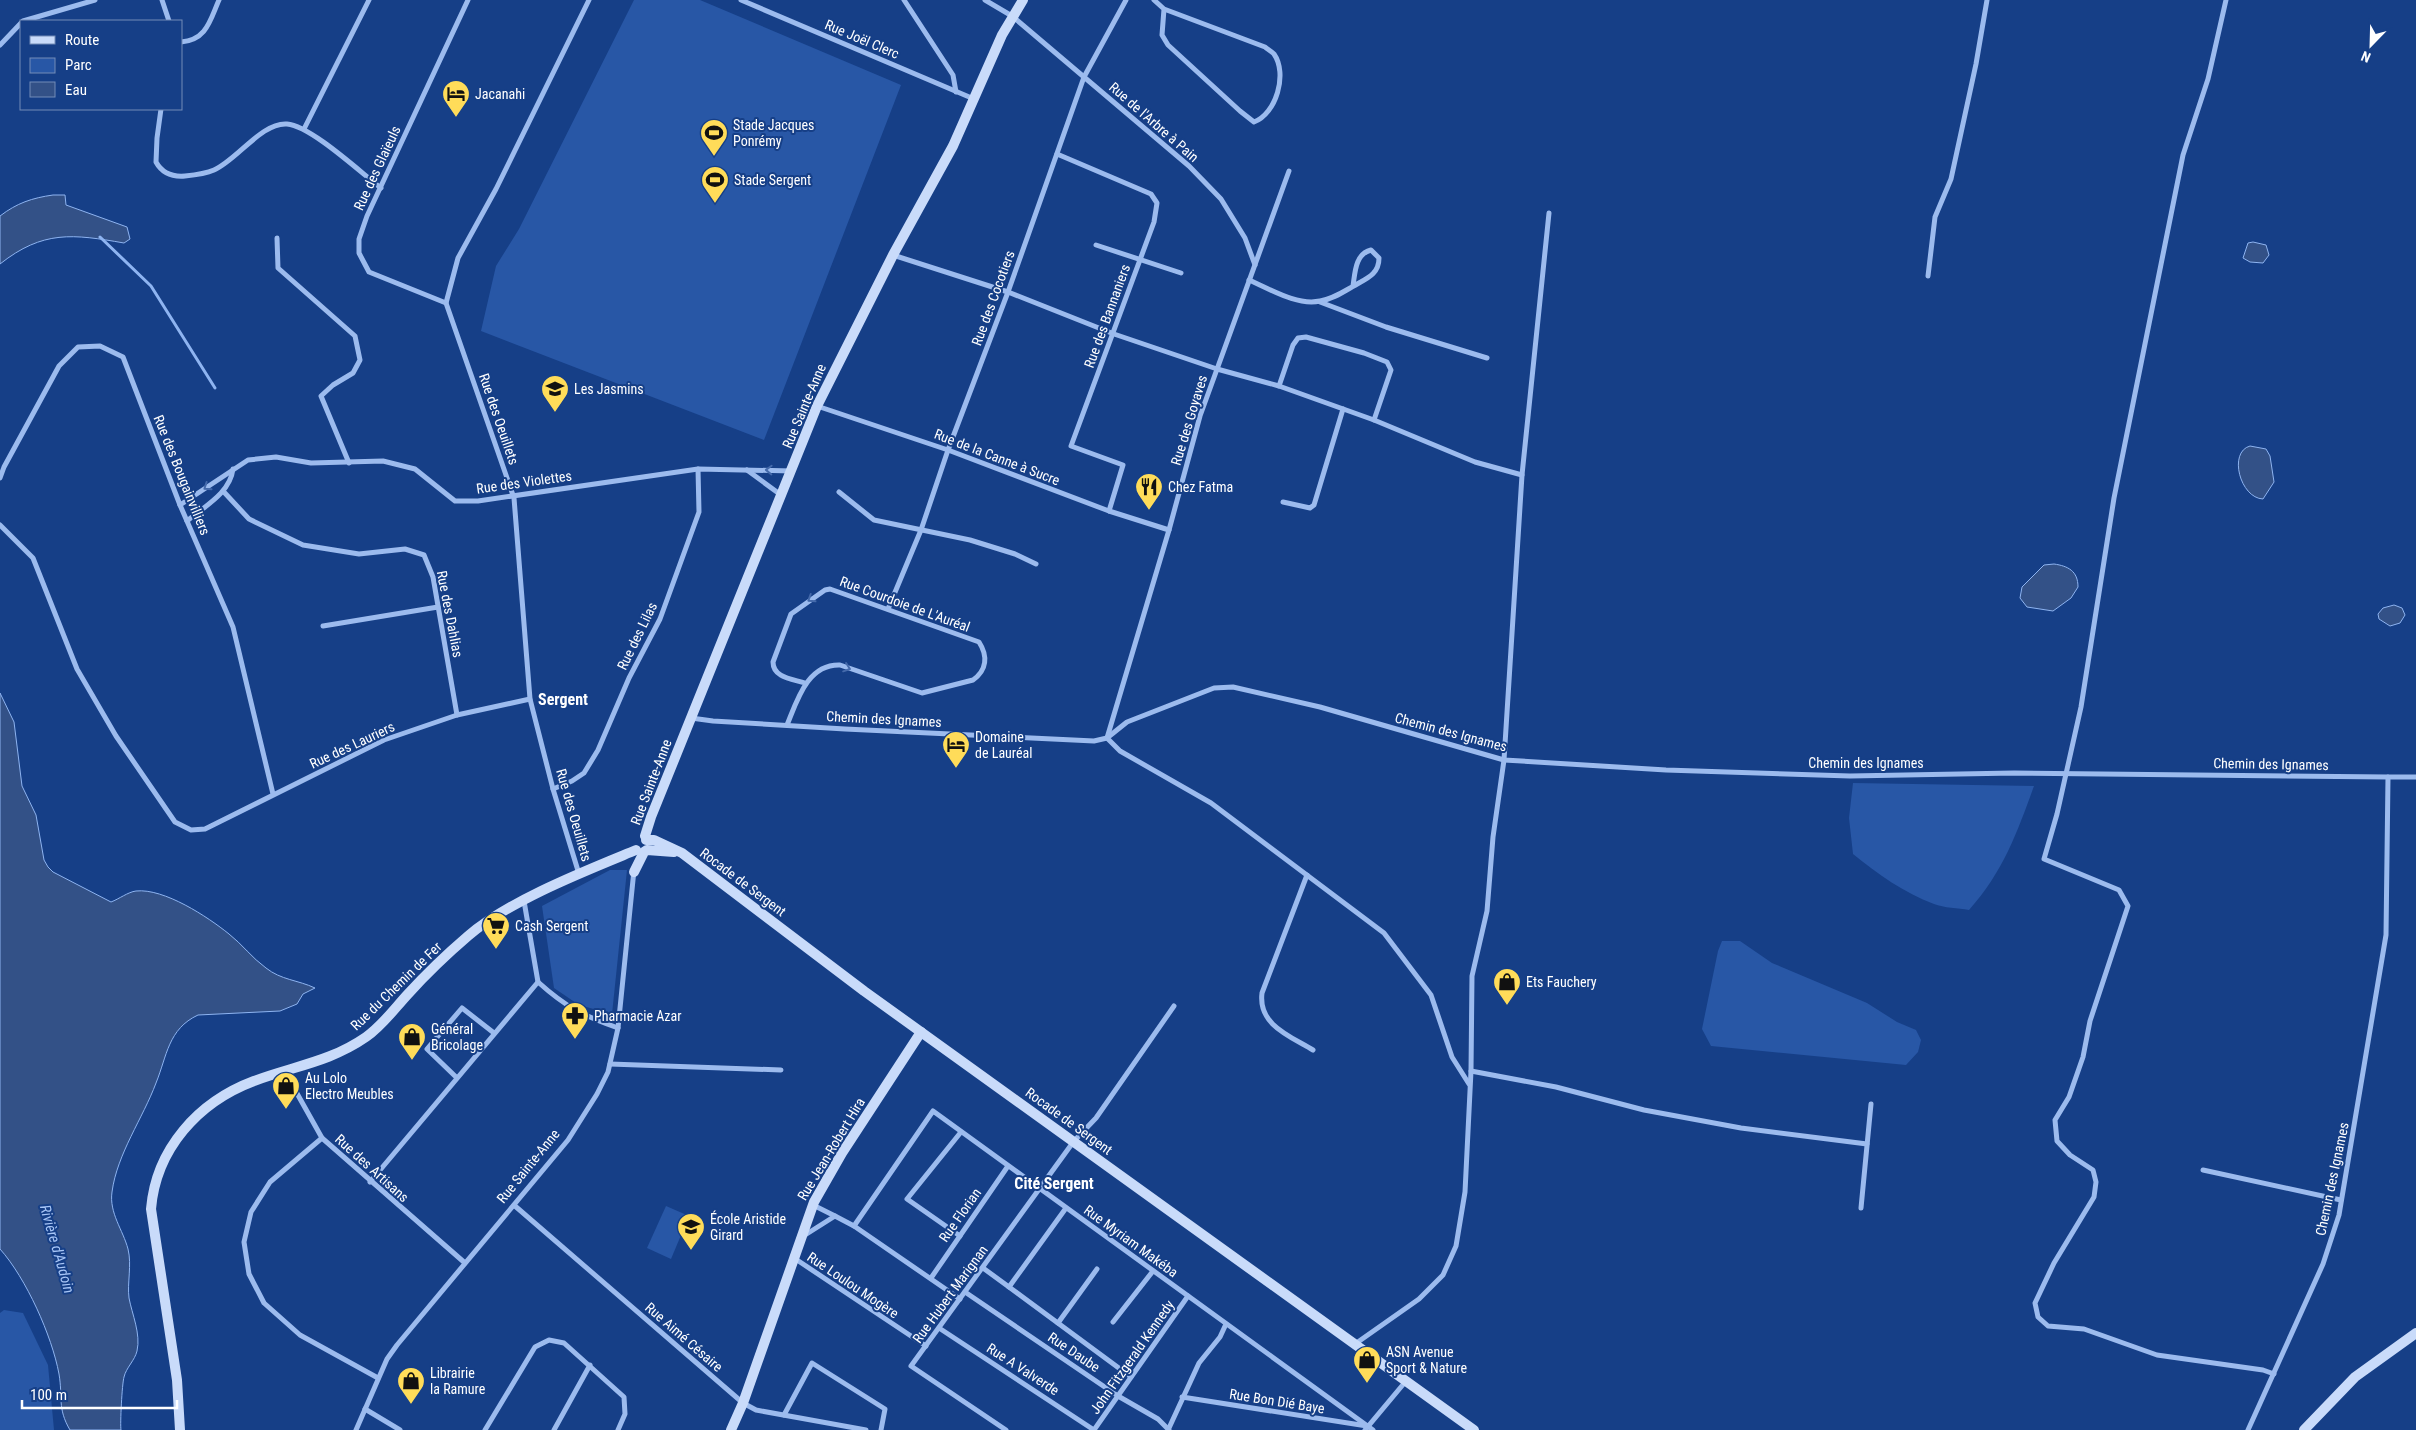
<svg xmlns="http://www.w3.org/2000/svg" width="2416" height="1430" font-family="'Roboto Condensed',sans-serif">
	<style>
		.green { fill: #2857a6 }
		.water { fill: #335187; stroke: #8eb4f1 }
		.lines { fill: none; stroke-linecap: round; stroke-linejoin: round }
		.stream { stroke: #8eb4f1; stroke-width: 3 }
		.street { stroke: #9cbbee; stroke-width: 5 }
		.secondary { stroke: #c9dbfa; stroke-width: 10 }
		.oneway { stroke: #456aab }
		.labels { text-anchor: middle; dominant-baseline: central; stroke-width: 4; stroke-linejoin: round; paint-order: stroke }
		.street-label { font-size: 14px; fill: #fff; stroke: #163f87 }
		.poi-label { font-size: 14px; fill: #fff; stroke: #163f87; text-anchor: start }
		.water-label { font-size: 15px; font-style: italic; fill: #a7c5f6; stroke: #163f87 }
		.quarter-label { font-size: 16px; font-weight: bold; fill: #fff; stroke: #163f87 }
	</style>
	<rect width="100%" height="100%" fill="#163f87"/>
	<g class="green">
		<path d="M634,0H700L901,85L764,440L481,331L496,266L519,229Z"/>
		<path d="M1853,783L2034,786C2017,833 2003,872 1969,910C1958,908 1944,908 1934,904C1904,893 1878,874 1853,854L1849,818Z"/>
		<path d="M610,870H627L612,1014L579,1005L554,988L542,906Z"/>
		<path d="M1722,941H1740L1772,963L1867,1003L1897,1022L1916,1030L1921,1040L1918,1052L1906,1065L1711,1046L1702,1029L1718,951Z"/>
		<path d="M666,1206L689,1216L671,1259L647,1248Z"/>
		<path d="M4,1310L23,1313L48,1365L54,1430H0V1313Z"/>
	</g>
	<g class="water">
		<path d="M53,195H65L66,205L127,227L130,239L124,243C73,234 43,230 0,264V216C17,203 32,198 53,195Z"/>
		<path d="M2253,242L2266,245L2269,255L2263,263L2250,262L2243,258L2248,243Z"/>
		<path d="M2250,446L2266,449L2270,456L2274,482L2263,499C2240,498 2228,452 2250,446Z"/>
		<path d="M2054,564C2068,566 2078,571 2078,587L2071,598L2053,611L2027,607L2020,598L2022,587L2044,565Z"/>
		<path d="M2394,605L2402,608L2405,615L2400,623L2390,626L2379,619L2378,614L2383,608Z"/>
		<path d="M0,693L14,722L22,786L36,815L44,860L48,867L53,872L111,902C119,899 128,892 136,891C164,888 208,917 229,934C242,944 252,958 266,968C281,980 298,980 315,988L303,994L297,1004L280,1011L198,1015C168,1029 167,1056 156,1083C143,1118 117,1154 112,1192C109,1213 123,1230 128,1249C132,1265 127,1283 129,1298C132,1314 141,1334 137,1351C135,1360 126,1368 124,1377C122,1384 120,1424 121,1430H70C57,1408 63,1397 59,1374C52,1336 26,1278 0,1249Z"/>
	</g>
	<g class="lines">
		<path class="stream" d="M100,237L151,286L215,388"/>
		<g class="street">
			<path d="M162,0L169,21"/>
			<path d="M741,0L974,99"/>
			<path d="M904,0L953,75L956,92"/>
			<path d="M985,0L1012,16L1189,166L1221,199L1245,238L1255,265"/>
			<path d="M1154,0L1164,9L1265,47C1267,49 1271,51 1274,54C1288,74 1276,114 1254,122L1240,111L1168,45L1162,35L1164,9"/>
			<path d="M2226,0L2208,79L2183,155L2114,498L2081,707L2057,814L2044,859L2119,890L2128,906L2090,1021L2083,1057L2069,1097L2055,1120L2057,1141L2070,1155L2093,1170L2096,1182L2094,1197L2054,1263L2035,1303L2038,1317L2048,1326L2084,1329L2157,1355L2263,1370L2274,1374"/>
			<path d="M23,21L95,0"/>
			<path d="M181,42C207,40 210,20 219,0"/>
			<path d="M0,45L21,23"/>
			<path d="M161,109L157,138L156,162C162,173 173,177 185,176C195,175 205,174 214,170C237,160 262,122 287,124C311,126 360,172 381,188"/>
			<path d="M304,129L369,0"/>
			<path d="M1057,154L1151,194L1157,203L1154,222L1071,446L1123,465L1109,511"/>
			<path d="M1289,171L1200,416L1169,530L1107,738L1120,751L1211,803L1384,933L1431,995L1452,1057L1469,1084"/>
			<path d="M277,238L278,268L355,336L360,360L353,373L333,385L321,396L349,463"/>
			<path d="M1096,245L1181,273"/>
			<path d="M893,255L1008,292L1114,334L1217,369L1279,386L1374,420L1475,462L1522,475"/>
			<path d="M1928,276L1935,217L1951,179L1976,64L1987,0"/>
			<path d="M1249,280C1270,289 1297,306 1320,301C1334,299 1346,290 1359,283C1370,277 1379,272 1379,258L1371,250C1355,254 1355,273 1353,286"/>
			<path d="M1320,302L1386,327L1487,358"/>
			<path d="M446,303L369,272L359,253V239L367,216L468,0"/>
			<path d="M1279,386L1293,345L1298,338L1306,337L1364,353L1387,362L1391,370L1374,420"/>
			<path d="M817,406L948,450L1109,511L1169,530"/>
			<path d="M747,470L781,495"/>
			<path d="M0,478L4,467L59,366L78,347L100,346L123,357L180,505L233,627L273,794"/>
			<path d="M223,491L249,519L303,545L359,554L405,549L424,555L433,577L457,715"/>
			<path d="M839,492L874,520L970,540L1015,554L1036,564"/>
			<path d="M1283,502L1310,508L1314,505L1343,409"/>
			<path d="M180,505L248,460L276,457L311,463L383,461L415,469L455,501H478L698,469L792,471"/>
			<path d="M187,521C205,506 230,493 233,469"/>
			<path d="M0,525L33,558L77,669L116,736L175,822L191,830L205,829L384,740L457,715L530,699"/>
			<path d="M888,609L921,530L948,450L1008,292L1084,77L1126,0"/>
			<path d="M323,626L438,607"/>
			<path d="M691,718L713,721L845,729L1094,741L1107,738L1127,722L1214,688L1233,687L1320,707L1504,760L1666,770L1850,776L2014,773L2388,777L2386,935L2339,1215L2323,1264L2248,1430"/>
			<path d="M787,725C797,701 807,664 840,665L922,693L973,680C987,670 988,656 979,642L830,589L825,590L791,614L773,662C773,678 793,679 805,683"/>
			<path d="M2388,777H2416"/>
			<path d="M553,789L572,781L584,773L598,750L629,678L660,619L699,512L698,469"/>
			<path d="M579,874L553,789L530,699L514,498L446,303L458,258L496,189L589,0"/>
			<path d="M1307,875L1262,993C1258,1025 1290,1036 1313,1050"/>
			<path d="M538,982C567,1008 582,1015 618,1028"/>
			<path d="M610,1064L781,1070"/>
			<path d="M1471,1071L1556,1087L1644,1110L1741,1128L1867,1144"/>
			<path d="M285,1072L322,1138L465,1263"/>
			<path d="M456,1077L427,1049L462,1008L494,1033"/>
			<path d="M322,1138L270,1182L251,1212L244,1242L249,1274L264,1303L300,1335L378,1378"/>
			<path d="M2203,1170L2341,1200"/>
			<path d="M370,1182L538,982L524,901"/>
			<path d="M813,1205L835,1216"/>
			<path d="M515,1206L743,1403L756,1410L866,1430"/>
			<path d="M1066,1208L1009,1287L1131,1377"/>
			<path d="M1861,1208L1871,1104"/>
			<path d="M854,1226L960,1299"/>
			<path d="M805,1235L835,1216L854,1226L933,1111L1373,1430"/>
			<path d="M960,1236L907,1199L961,1132"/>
			<path d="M794,1258L926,1346"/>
			<path d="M983,1268L1009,1287"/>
			<path d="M931,1278L1008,1166"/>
			<path d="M965,1292L1118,1396L1158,1419L1169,1430"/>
			<path d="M1113,1322L1153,1271"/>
			<path d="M1058,1323L1097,1269"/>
			<path d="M939,1328L1094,1430"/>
			<path d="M1355,1344L1419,1299L1443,1275L1456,1246L1465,1192L1471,1071L1472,976L1487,911L1493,837L1504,760L1522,475L1549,213"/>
			<path d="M1182,1397L1367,1426"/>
			<path d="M365,1409L400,1430"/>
			<path d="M784,1415L812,1363L885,1409L881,1430"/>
			<path d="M1169,1428L1199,1363L1220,1337L1226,1324"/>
			<path d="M356,1430L387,1359L397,1345L568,1140L597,1094L608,1072L618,1028L634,870"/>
			<path d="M485,1430L535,1347L549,1340L564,1343L624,1397L625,1414L618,1430"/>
			<path d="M554,1430L590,1365"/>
			<path d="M1006,1430L911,1366L1074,1141L1096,1118L1174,1006"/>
			<path d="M1094,1430L1188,1296"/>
			<path d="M1365,1430L1406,1381"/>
		</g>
		<g class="secondary">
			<path d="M645,836L651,817L817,406L893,255L953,146L1002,35L1023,0"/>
			<path d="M646,840H654L682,853L864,991L1474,1430"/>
			<path d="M634,872L644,852L647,850L674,852"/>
			<path d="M180,1430L177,1380L151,1209C156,1149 198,1102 254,1081C294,1066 330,1062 366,1037C382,1026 395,1008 408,994C427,973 447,954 468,936C510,900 585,871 636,850"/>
			<path d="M731,1430L743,1403L814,1202L842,1153L921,1032"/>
			<path d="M2304,1430L2355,1377L2416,1333"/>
		</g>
	</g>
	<defs><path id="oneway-chevron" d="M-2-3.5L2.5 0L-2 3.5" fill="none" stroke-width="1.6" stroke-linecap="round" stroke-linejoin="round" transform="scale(1.25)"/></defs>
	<g class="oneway">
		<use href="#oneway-chevron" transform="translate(769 470) rotate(-178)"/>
		<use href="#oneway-chevron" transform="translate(207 487) rotate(146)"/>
		<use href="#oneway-chevron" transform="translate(811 599) rotate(147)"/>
		<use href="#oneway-chevron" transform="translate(847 668) rotate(19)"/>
	</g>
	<defs>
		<symbol id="hotel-pin" viewBox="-11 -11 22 30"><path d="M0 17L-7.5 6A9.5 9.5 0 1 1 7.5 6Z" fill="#ffdc59" stroke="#163f87"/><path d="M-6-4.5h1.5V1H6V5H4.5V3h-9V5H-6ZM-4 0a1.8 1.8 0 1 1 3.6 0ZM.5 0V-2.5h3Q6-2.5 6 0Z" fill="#111"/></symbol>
		<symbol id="stadium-pin" viewBox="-11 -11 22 30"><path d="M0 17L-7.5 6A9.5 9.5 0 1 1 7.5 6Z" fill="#ffdc59" stroke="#163f87"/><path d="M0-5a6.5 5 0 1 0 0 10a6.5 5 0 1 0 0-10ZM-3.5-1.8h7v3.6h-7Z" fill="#111"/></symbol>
		<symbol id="school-pin" viewBox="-11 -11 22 30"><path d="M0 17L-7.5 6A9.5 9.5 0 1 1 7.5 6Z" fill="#ffdc59" stroke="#163f87"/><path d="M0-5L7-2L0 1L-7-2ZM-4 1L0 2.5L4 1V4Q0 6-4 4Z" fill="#111"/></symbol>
		<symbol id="restaurant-pin" viewBox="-11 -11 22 30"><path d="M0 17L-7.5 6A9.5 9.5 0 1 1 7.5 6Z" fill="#ffdc59" stroke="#163f87"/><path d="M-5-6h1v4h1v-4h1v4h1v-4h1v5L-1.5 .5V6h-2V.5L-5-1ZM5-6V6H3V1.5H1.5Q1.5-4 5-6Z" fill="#111"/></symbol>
		<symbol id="supermarket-pin" viewBox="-11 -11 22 30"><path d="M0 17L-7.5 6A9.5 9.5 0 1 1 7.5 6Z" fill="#ffdc59" stroke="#163f87"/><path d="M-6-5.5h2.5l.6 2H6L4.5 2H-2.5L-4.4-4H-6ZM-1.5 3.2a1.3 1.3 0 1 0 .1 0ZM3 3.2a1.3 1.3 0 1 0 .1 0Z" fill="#111"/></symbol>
		<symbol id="shop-pin" viewBox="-11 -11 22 30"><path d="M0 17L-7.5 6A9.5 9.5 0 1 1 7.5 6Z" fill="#ffdc59" stroke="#163f87"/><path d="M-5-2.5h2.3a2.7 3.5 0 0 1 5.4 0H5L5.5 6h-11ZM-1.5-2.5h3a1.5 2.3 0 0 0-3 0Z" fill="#111"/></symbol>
		<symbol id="pharmacy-pin" viewBox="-11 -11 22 30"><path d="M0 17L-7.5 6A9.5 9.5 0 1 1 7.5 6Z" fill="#ffdc59" stroke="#163f87"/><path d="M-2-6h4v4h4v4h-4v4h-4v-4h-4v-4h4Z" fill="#111"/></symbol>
	</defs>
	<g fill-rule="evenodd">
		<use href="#hotel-pin" x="440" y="78" width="32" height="43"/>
		<use href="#stadium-pin" x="698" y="117" width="32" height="43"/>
		<use href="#stadium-pin" x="699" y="164" width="32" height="43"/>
		<use href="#school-pin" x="539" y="373" width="32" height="43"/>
		<use href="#restaurant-pin" x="1133" y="471" width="32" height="43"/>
		<use href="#hotel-pin" x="940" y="729" width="32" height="43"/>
		<use href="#supermarket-pin" x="480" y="910" width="32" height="43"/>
		<use href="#shop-pin" x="1491" y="966" width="32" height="43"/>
		<use href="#pharmacy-pin" x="559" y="1000" width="32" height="43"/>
		<use href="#shop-pin" x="396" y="1021" width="32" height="43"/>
		<use href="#shop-pin" x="270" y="1070" width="32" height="43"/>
		<use href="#school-pin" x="675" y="1211" width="32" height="43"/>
		<use href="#shop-pin" x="1351" y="1344" width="32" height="43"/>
		<use href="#shop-pin" x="395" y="1365" width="32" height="43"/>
	</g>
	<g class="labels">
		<g class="street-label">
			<text transform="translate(862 39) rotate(23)">Rue Joël Clerc</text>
			<text transform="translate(1154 122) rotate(41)">Rue de l'Arbre à Pain</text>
			<text transform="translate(377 168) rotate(-65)">Rue des Glaïeuls</text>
			<text transform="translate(993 298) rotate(-70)">Rue des Cocotiers</text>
			<text transform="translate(1107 316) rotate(-70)">Rue des Bannaniers</text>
			<text transform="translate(804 406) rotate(-67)">Rue Sainte-Anne</text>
			<text transform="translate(499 419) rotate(71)">Rue des Oeuillets</text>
			<text transform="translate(1189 420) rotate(-73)">Rue des Goyaves</text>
			<text transform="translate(997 457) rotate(21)">Rue de la Canne à Sucre</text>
			<text transform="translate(182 475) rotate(68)">Rue des Bougainvilliers</text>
			<text transform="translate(524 482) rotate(-8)">Rue des Violettes</text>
			<text transform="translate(905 604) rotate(20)">Rue Courdoie de L'Auréal</text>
			<text transform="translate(450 614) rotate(79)">Rue des Dahlias</text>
			<text transform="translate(637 636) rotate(-64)">Rue des Lilas</text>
			<text transform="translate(884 719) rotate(3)">Chemin des Ignames</text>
			<text transform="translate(1451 732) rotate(15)">Chemin des Ignames</text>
			<text transform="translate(352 745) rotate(-25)">Rue des Lauriers</text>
			<text x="1866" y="763">Chemin des Ignames</text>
			<text transform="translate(2271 764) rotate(1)">Chemin des Ignames</text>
			<text transform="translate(651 782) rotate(-69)">Rue Sainte-Anne</text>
			<text transform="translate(574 815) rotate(74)">Rue des Oeuillets</text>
			<text transform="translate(743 882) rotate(37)">Rocade de Sergent</text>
			<text transform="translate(396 986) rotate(-44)">Rue du Chemin de Fer</text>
			<text transform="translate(1069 1121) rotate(36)">Rocade de Sergent</text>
			<text transform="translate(831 1149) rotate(-59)">Rue Jean-Robert Hira</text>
			<text transform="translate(528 1166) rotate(-51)">Rue Sainte-Anne</text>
			<text transform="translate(372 1168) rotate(42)">Rue des Artisans</text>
			<text transform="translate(2332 1179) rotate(-78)">Chemin des Ignames</text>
			<text transform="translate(960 1215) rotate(-55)">Rue Florian</text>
			<text transform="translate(1131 1241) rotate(36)">Rue Myriam Makéba</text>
			<text transform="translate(853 1285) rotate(34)">Rue Loulou Mogère</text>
			<text transform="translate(950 1294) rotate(-54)">Rue Hubert Marignan</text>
			<text transform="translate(684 1337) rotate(41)">Rue Aimé Césaire</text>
			<text transform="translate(1074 1352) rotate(34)">Rue Daube</text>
			<text transform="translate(1132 1357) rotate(-55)">John Fitzgerald Kennedy</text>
			<text transform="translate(1023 1369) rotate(33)">Rue A Valverde</text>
			<text transform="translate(1277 1401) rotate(9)">Rue Bon Dié Baye</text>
		</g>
		<g class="poi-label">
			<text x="475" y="94">Jacanahi</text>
			<text x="733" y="125">Stade Jacques<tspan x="733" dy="16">Ponrémy</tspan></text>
			<text x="734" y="180">Stade Sergent</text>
			<text x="574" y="389">Les Jasmins</text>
			<text x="1168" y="487">Chez Fatma</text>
			<text x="975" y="737">Domaine<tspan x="975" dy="16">de Lauréal</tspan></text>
			<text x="515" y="926">Cash Sergent</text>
			<text x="1526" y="982">Ets Fauchery</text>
			<text x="594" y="1016">Pharmacie Azar</text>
			<text x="431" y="1029">Général<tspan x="431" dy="16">Bricolage</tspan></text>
			<text x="305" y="1078">Au Lolo<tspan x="305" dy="16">Electro Meubles</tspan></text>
			<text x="710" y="1219">École Aristide<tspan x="710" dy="16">Girard</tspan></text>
			<text x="1386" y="1352">ASN Avenue<tspan x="1386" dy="16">Sport &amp; Nature</tspan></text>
			<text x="430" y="1373">Librairie<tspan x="430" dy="16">la Ramure</tspan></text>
		</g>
		<g class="water-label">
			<text transform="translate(57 1249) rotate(74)">Rivière d'Audoin</text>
		</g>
		<g class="quarter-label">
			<text x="563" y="699">Sergent</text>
			<text x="1054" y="1183">Cité Sergent</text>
		</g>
	</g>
	<rect x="20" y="20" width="162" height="90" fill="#163f87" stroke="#738cb7"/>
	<rect x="30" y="36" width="25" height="8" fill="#c9dbfa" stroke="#738cb7"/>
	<text x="65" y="45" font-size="15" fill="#ffffff">Route</text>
	<rect x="30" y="58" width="25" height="15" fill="#2857a6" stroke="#738cb7"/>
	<text x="65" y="70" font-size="15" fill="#ffffff">Parc</text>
	<rect x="30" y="82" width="25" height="15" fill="#335187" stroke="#738cb7"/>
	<text x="65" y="95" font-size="15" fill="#ffffff">Eau</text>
	<g transform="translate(2371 45) rotate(203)" stroke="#163f87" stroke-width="4" paint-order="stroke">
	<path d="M0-4L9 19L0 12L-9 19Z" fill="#ffffff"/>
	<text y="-8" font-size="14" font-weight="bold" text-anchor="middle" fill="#ffffff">N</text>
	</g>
	<path d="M22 1400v8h155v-8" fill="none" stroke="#ffffff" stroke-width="2.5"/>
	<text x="30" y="1400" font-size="15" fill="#ffffff" stroke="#163f87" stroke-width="4" paint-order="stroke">100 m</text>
</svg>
